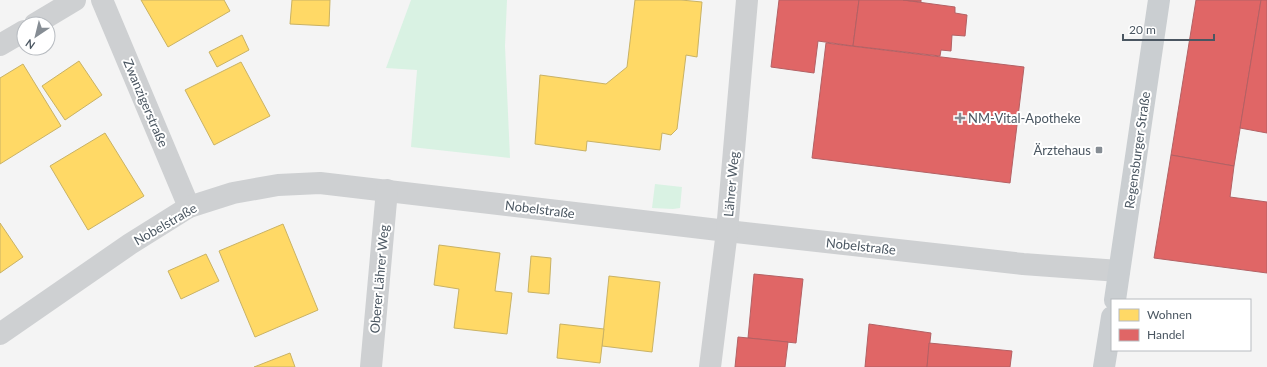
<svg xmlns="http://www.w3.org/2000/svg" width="1267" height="367" font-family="Lato,sans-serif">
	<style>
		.green { fill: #d9f2e3 }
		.homes { fill: #ffd966; stroke: #c9b264 }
		.shops { fill: #e06666; stroke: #b36164 }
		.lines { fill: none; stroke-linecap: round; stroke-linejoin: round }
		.minor { stroke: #ced0d2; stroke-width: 22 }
		.major { stroke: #caced1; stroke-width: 22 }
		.poi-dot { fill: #868d94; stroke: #fff; stroke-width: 1.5 }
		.labels { text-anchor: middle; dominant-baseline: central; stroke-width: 4; stroke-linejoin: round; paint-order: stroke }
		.street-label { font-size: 13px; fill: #4a5661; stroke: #fff }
		.poi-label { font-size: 13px; fill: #4a5661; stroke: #fff; text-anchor: start }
	</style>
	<rect width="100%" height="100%" fill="#f4f4f4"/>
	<g class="green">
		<path d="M411,0H507L505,46L510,158L411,147L417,70L386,68Z"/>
		<path d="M655,184L682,187L680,208L673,209L652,208Z"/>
	</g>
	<g class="homes">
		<path d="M141,0H224L230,11L168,47Z"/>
		<path d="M292,0H330L329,26L290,24Z"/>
		<path d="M635,0H681L702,2L697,57L686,55L677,129L671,135L662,133L660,150L587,141L586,151L535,144L540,75L606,84L627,67Z"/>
		<path d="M242,35L249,50L217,67L209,52Z"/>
		<path d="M79,61L102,95L65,120L42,86Z"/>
		<path d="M241,62L270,116L214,145L185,90Z"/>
		<path d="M23,64L61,126L0,164V78Z"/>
		<path d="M105,133L144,196L88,230L50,166Z"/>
		<path d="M0,223L23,257L0,273Z"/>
		<path d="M283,224L318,310L255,337L219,251Z"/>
		<path d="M439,245L500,253L495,291L512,293L507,334L454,328L459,289L434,285Z"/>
		<path d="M206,254L219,281L181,299L168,271Z"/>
		<path d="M531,256L551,258L549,294L528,292Z"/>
		<path d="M609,276L660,282L652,352L602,346Z"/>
		<path d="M560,324L604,329L600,363L557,358Z"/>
		<path d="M290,353L295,367H254Z"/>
	</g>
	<g class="shops">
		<path d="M779,0H859L853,46L818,41L814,73L771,67Z"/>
		<path d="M859,0H903L955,7V13L967,15L965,36L952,35L951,51L941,50L940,56L853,46Z"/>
		<path d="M903,0H921V2Z"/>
		<path d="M1196,0H1261L1234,166L1171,155Z"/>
		<path d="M1261,0H1267V133L1240,128Z"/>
		<path d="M826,43L1024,67L1010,183L812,158Z"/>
		<path d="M1171,155L1234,166L1230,197L1267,202V273L1154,258Z"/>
		<path d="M754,274L803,279L796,343L748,338Z"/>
		<path d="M869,324L931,333L927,367H865Z"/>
		<path d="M738,337L788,342L785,367H735Z"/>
		<path d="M929,343L1012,351L1010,367H927Z"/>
	</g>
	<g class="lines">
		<g class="minor">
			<path d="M102,0L189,207"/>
			<path d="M35,24L75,0"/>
			<path d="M0,45L24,31"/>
			<path d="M0,334L130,244L189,207L233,193L278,185L320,183L727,231L1023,264L1119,271"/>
			<path d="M371,367L387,190"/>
			<path d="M710,367L727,231L747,0"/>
		</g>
		<g class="major">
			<path d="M1115,300L1159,0"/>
			<path d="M1104,367L1112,317"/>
		</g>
	</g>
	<g class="poi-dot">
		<path d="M958 112h4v4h4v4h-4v4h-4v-4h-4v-4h4z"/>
		<rect x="1095" y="146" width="8" height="8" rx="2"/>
	</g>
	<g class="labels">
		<g class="street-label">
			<text transform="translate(146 103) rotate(67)">Zwanzigerstraße</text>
			<text transform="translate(1137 150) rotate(-82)">Regensburger Straße</text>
			<text transform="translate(731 184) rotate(-85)">Lährer Weg</text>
			<text transform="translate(540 209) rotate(7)">Nobelstraße</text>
			<text transform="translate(165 224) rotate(-30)">Nobelstraße</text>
			<text transform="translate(861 246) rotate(6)">Nobelstraße</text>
			<text transform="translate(379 279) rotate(-85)">Oberer Lährer Weg</text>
		</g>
		<g class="poi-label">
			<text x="968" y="118">NM-Vital-Apotheke</text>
			<text x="1091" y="150" text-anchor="end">Ärztehaus</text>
		</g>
	</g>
	<rect x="1111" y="299" width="140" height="52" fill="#ffffff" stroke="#b7bbc0"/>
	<rect x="1119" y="309" width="20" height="12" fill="#ffd966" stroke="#b7bbc0"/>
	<text x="1147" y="319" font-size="12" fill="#4a5661">Wohnen</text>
	<rect x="1119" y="329" width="20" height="12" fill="#e06666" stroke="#b7bbc0"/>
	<text x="1147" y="339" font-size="12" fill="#4a5661">Handel</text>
	<g transform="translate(36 36) rotate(215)"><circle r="19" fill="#ffffff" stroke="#b7bbc0"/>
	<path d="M0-3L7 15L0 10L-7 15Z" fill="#868d94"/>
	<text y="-6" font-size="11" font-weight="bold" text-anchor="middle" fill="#4a5661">N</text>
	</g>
	<path d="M1123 34v6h91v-6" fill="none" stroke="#4a5661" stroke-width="2"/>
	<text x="1129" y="34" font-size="12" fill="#4a5661" stroke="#ffffff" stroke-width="3" paint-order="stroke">20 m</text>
</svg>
